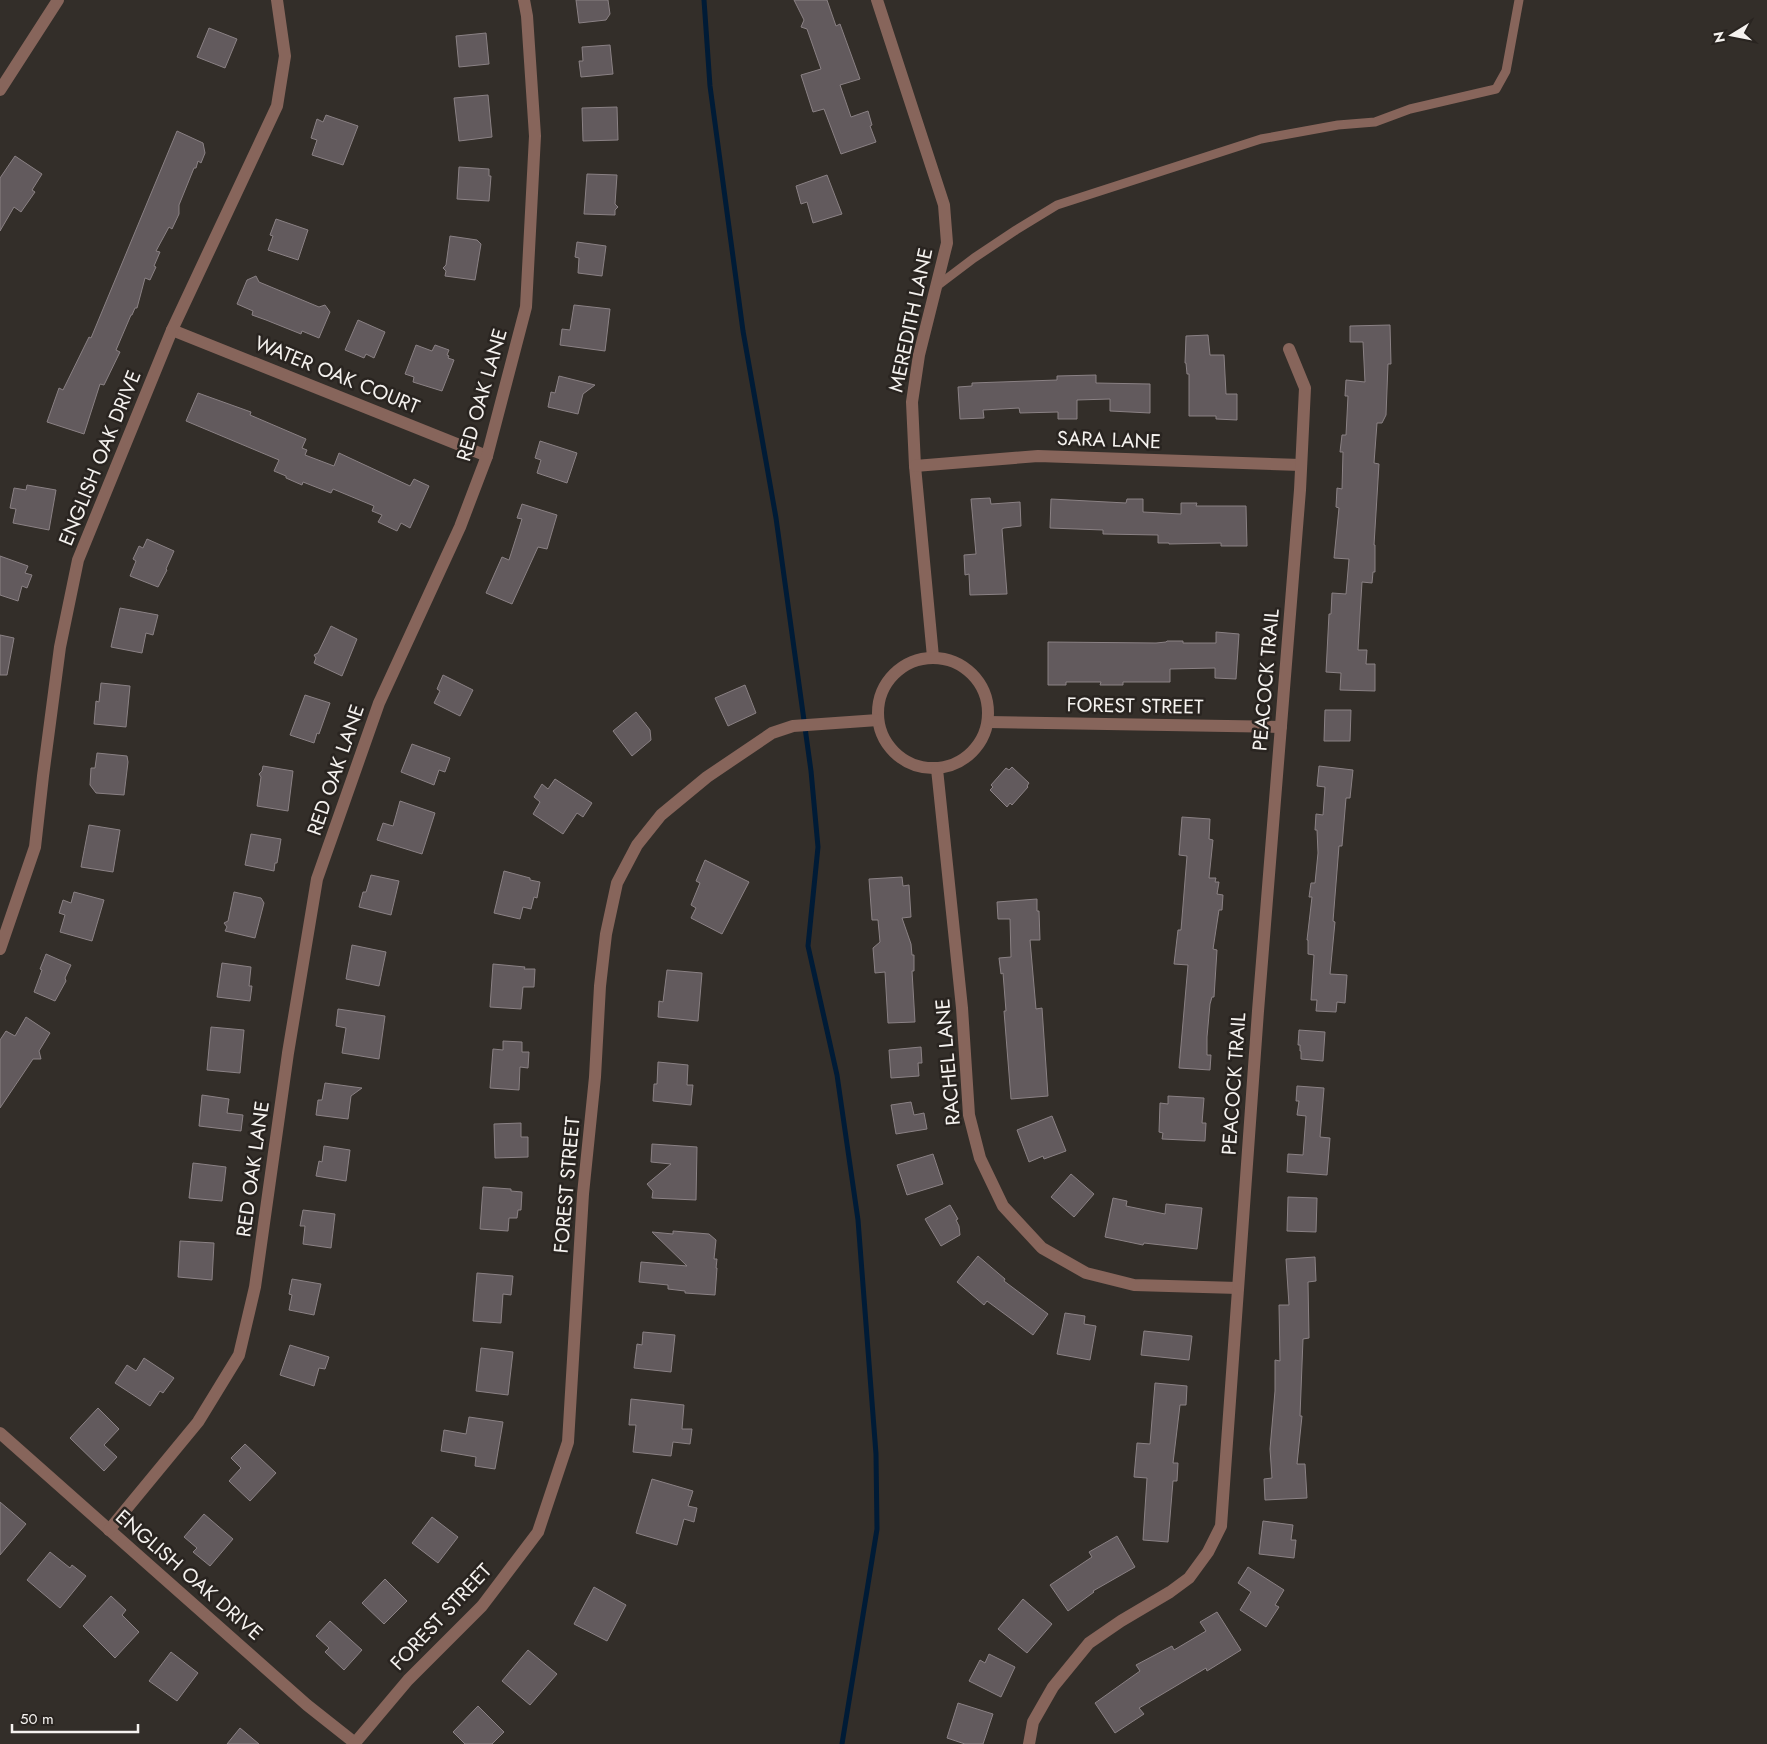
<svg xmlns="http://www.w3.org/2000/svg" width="1767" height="1744" font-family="Jost,sans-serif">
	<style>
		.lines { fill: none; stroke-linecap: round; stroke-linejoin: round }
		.stream { stroke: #001b36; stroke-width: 5 }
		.building { fill: #625a5d; stroke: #8a8184 }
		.lane { stroke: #87655b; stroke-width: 9 }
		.street { stroke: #87655b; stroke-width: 12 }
		.labels { text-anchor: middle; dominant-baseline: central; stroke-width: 5; stroke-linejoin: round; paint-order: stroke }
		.street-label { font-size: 20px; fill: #f5f2ef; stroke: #292420 }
	</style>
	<rect width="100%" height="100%" fill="#332e29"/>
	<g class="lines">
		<path class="stream" d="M704,0L710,86L743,331L776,518L811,771L818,847L808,946L837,1075L858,1220L876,1454L877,1529L842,1744"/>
	</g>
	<g class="building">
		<path d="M576,0H608L610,14L606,20L579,23Z"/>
		<path d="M794,0H827L836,26L840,24L860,79L840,85L851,117L868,111L872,125L870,126L876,142L841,154L824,109L813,112L801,75L821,69L807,29L801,27L804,20Z"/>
		<path d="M209,28L237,39L225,68L197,57Z"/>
		<path d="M486,33L489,64L459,67L456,36Z"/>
		<path d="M610,45L613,74L581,77L579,61H583L582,47Z"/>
		<path d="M488,95L492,137L459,141L454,98Z"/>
		<path d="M617,107L618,140L583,141L582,108Z"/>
		<path d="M326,115L358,126L343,165L312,155L317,140L311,138L317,119L323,122Z"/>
		<path d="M177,131L203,143L205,153L201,163L198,161L196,168H194L179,205V214L172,229L169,227L156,251L160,252L154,266L156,267L150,280L145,278L137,308H135L132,315H131L116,350L120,352L104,385L100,384L84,434L47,422L59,388L63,390L89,337L91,338Z"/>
		<path d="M15,156L42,174L32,190L35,192L21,212L14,207L0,231V178Z"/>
		<path d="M459,167L489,169V176H491L489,201L457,199Z"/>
		<path d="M587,174L617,175L615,204L618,207L615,210V215L584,214Z"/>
		<path d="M827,175L842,214L813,223L807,202L801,204L796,186Z"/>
		<path d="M276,219L308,230L298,260L268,250L273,236L270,235Z"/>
		<path d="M450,236L477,240L481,244L475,280L445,276L446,271L443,268L446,265Z"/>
		<path d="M577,242L606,246L602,276L578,273L579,258L575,257Z"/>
		<path d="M256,276L259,282L319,307L325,305L330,312L319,338L302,331L301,334L266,320L252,315L253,311L237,304L247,280Z"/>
		<path d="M574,305L610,309L605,351L560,345L562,329L570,330Z"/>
		<path d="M358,320L385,332L374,358L366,354L364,358L345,350Z"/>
		<path d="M1390,325L1391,364H1388L1386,415L1382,423H1377L1374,463L1379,464L1374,545H1375V572H1373L1372,583L1362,582L1358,650H1367L1366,664H1375V691L1340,690L1341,673L1326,672L1329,614H1331L1332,593L1346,594L1349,559L1334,558L1339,508L1336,507L1337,488L1342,489L1343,452H1340L1342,435H1346L1348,396H1345L1346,380L1365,382L1363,342H1350V326Z"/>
		<path d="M1208,335L1210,355H1224L1226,394H1237V420L1216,419V416H1189V374H1187L1186,363H1185L1186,336Z"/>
		<path d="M416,345L432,351L435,345L449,350L447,355L449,356L448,358L454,360L442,391L413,382L414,377L405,374Z"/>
		<path d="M1096,375V383L1150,384V413L1110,411V399L1077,400V419H1058V412L1020,413L1019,408L983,410L984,418L960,419L958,387L972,386V383L1057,380V376Z"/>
		<path d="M559,376L595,385L583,394L578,414L548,407L551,392L555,393Z"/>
		<path d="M198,393L251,412L250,415L306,439L302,448L307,450L305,455L334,466L339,453L410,486L414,479L429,486L410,528L401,523L397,531L378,522L382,515L372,511L374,506L333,489L331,493L303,482L302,485L286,478V476L274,471L279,460L186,421Z"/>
		<path d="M540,441L577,453L567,483L537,473L541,460L535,458Z"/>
		<path d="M27,485L56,490L49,530L13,523L16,509L10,508L14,488L26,490Z"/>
		<path d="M990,498L991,504L1020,502L1021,526L1004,528L1002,529L1007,594L970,595L969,574L965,575L964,555L976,554L971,499Z"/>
		<path d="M1051,499L1126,503L1127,499H1143V512L1181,514V503H1197L1196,506H1246L1247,546H1221V543L1169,544V543H1158V535L1103,534V530L1050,528Z"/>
		<path d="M522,504L557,515L547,549L538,547L512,604L486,593L502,557L509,560L522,519L517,518Z"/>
		<path d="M147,539L174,551L166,569L167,570L158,587L130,576L136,561L133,559L139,546L143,548Z"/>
		<path d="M0,556L28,566L25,573L32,575L27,588L22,586L18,601L0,595Z"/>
		<path d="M120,608L158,615L153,635L146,633L142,653L111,647Z"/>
		<path d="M331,626L357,639L342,676L314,663L316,658L314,655L318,653Z"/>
		<path d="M1216,632L1239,634L1236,679L1215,678V668L1170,669V682H1123V685H1100L1101,682H1066V685H1048V642L1156,643L1166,642L1167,641H1183V643H1216Z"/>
		<path d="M0,635L14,638L7,675H0Z"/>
		<path d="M443,675L473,690L460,716L434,703L440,691L437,689Z"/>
		<path d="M101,683L130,686L126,727L94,724L96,701L99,702Z"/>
		<path d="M745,685L756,713L728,726L715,698Z"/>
		<path d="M305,695L330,703L319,734L317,733L314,743L290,735Z"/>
		<path d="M1325,710H1351L1350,741H1324Z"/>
		<path d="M636,712L650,730L651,740L632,756L613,731Z"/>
		<path d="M412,744L450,758L445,772L439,770L434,785L401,772Z"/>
		<path d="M97,753L127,756L128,762L124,795L96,793L90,785L91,768H95Z"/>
		<path d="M263,766L293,771L288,811L257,806L261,777L259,774L262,771Z"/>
		<path d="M1319,766L1353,770L1350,798H1346L1342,846H1339L1333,921L1335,922L1330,974L1347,975L1345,1003L1337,1002L1336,1012L1316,1011L1317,1000H1311L1314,955L1308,954V940H1307L1312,897H1309L1311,883H1315L1318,853L1317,830H1315L1316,814L1323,815L1325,787L1317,786Z"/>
		<path d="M1012,767L1029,783L1027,786L1028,787L1012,805L1010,803L1007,807L990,790L993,787L991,785L1006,768L1009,770Z"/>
		<path d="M555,779L592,803L583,817L577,813L563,834L533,814L540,802L534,797L542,784L548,789Z"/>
		<path d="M400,801L435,813L422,854L377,840L383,823L393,826Z"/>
		<path d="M1182,817L1210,819L1209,839L1213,840L1209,878H1216L1215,882H1219L1217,894L1223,895L1222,910H1219L1213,949L1217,950L1214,997H1212L1210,1004L1207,1037V1055H1211L1210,1070L1179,1068L1188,965L1174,964L1178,930H1181L1187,856L1179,855Z"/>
		<path d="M89,825L120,830L113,872L81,867Z"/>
		<path d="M251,834L281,839L277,863H275L274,871L245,865Z"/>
		<path d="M705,860L749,882L722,934L691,918L696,908L691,905L700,883L696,881Z"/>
		<path d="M504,871L530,878V880L540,882L537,898L534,897L531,909L523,907L520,919L494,913Z"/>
		<path d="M371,875L399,881L391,915L359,907L363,892H366Z"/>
		<path d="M902,877L903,886L909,885L911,917L902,918L911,944L912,955H914V971H912L915,1022L888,1023L885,972L875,973L873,948L880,942L878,920H872L869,879Z"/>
		<path d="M74,892L104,900L92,941L60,932L65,915L59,913L63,900L71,903Z"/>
		<path d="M234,892L261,898L264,903L255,938L225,931L227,927L224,923L228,921Z"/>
		<path d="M1037,899V911H1039L1040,940H1030L1036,1009L1042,1008L1048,1096L1011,1099L1004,1011H1006L1003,973L1001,974L999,958L1011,957L1010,919H998L997,902Z"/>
		<path d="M352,945L386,952L379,986L346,979Z"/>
		<path d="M46,954L71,965L65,978L66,981L55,1001L34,992L42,970L40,969Z"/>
		<path d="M222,963L251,967L249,986H252L250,1001L217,997Z"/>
		<path d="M493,964L525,967L524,969H535L534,987H523L521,1009L490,1007Z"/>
		<path d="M667,970L702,973L698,1021L658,1017L659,1001L663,1002Z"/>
		<path d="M338,1009L385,1016L379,1059L342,1053L346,1028L336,1026Z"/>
		<path d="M26,1017L50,1033L39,1051L41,1059H33L0,1108V1040L6,1031L15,1036Z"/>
		<path d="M211,1027L244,1030L240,1073L207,1070Z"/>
		<path d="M1299,1030L1325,1032L1323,1061L1301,1059V1051H1300V1045H1298Z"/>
		<path d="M503,1041L522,1042V1052H529L528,1068L520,1067L519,1090L490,1088L493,1049L503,1050Z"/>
		<path d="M921,1047L922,1063H918L919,1076L891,1078L889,1050Z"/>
		<path d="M658,1062L688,1065L687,1085H693L691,1105L653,1101L654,1084H657Z"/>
		<path d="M325,1083L362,1088L351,1096L348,1119L316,1115L318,1100H322Z"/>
		<path d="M1297,1086L1324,1088L1320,1137L1330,1138L1327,1175L1287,1172L1288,1154L1303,1155L1306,1116L1297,1115L1299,1101H1296Z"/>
		<path d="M202,1095L229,1099L227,1113L243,1115L241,1131L199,1126Z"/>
		<path d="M1168,1096L1204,1098L1202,1123H1206L1205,1141L1162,1139L1163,1133L1159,1132L1160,1103L1168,1104Z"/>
		<path d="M911,1102L914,1115L924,1113L927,1129L896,1134L891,1105Z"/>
		<path d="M1052,1116L1066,1151L1044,1159L1043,1156L1029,1162L1017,1130Z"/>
		<path d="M521,1123V1137H528V1157L495,1158L494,1124Z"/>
		<path d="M652,1144L697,1147L696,1200L652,1198L653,1191L647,1184L671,1164L651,1162Z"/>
		<path d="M324,1146L350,1150L346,1181L316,1176L319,1161L322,1162Z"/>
		<path d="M933,1154L943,1184L907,1195L897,1165Z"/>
		<path d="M193,1163L226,1167L222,1201L189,1198Z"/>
		<path d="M1071,1174L1094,1194L1074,1217L1051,1197Z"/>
		<path d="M483,1187L511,1189V1191L522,1192L521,1210H518L517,1218H509L508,1231L480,1229Z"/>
		<path d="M1288,1197L1317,1198L1316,1232L1287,1231Z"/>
		<path d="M1113,1198L1127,1201L1126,1206L1165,1214L1166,1204L1202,1208L1197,1249L1144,1243L1143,1245L1105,1237Z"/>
		<path d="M950,1205L958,1219L956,1220L959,1226L960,1235L941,1246L925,1219Z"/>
		<path d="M303,1210L335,1214L331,1248L303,1244L305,1226H300Z"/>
		<path d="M673,1231L709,1234L716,1240L714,1259H717L716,1268H717L715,1295L685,1293V1291L668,1289V1285L639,1282L641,1262L687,1266L652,1232L673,1234Z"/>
		<path d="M180,1241L214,1243L212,1280L178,1277Z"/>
		<path d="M978,1256L1005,1279L1004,1281L1048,1314L1033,1335L987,1301L984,1305L957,1282Z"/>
		<path d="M1315,1257L1316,1281L1308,1282L1309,1338L1303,1339L1300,1416H1302L1297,1464H1305L1307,1498L1265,1500L1264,1479L1272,1478L1270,1449L1275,1391V1360L1280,1361L1279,1305H1289L1286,1259Z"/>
		<path d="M477,1273L513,1276L511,1295L503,1294L501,1323L473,1321Z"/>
		<path d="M292,1279L321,1284L314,1315L289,1310L292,1295L289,1294Z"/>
		<path d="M1065,1313L1085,1316L1084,1324L1096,1326L1090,1360L1057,1354Z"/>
		<path d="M1144,1331L1192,1336L1189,1360L1141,1355Z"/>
		<path d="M643,1332L675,1335L671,1372L634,1368L637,1344L642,1345Z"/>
		<path d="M290,1345L329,1357L325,1369L319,1368L314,1386L280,1375Z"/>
		<path d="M481,1348L513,1352L508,1395L476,1391Z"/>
		<path d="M144,1358L174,1378L163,1393L160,1391L150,1406L115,1383L127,1365L136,1371Z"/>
		<path d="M1155,1383L1187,1386L1186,1405H1180L1173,1463H1178L1177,1481H1173L1168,1542L1143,1540L1147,1478L1134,1477L1137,1443L1150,1444Z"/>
		<path d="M631,1399L684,1405L682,1429H692L690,1444L673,1442L671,1456L633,1452L636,1425H629Z"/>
		<path d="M98,1408L119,1429L104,1445L117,1457L104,1471L70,1438Z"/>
		<path d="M469,1417L503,1422L495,1469L475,1466L476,1457L441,1451L444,1430L466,1434Z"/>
		<path d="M245,1444L276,1473L250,1501L229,1481L241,1468L231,1458Z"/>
		<path d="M652,1479L693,1491L688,1506L697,1508L694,1522L684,1519L677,1545L636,1533Z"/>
		<path d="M0,1502L26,1524L0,1555Z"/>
		<path d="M204,1514L233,1539L210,1566L193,1552L197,1548L184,1537Z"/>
		<path d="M432,1517L458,1537L438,1563L412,1543Z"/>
		<path d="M1263,1521L1293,1525L1291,1540H1296L1294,1558L1259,1554Z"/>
		<path d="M1117,1536L1135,1567L1093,1591L1094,1592L1068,1611L1050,1585L1092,1557L1089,1552Z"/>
		<path d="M50,1552L70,1568L72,1565L86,1576L60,1608L27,1580Z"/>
		<path d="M1248,1567L1284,1590L1275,1605L1279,1607L1266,1627L1240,1610L1251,1592L1238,1583Z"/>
		<path d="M385,1579L407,1601L384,1624L362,1603Z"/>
		<path d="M594,1587L626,1605L607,1641L574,1624Z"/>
		<path d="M111,1596L126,1610L122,1615L139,1632L115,1658L83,1626Z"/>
		<path d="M1023,1599L1052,1624L1027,1653L998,1629Z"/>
		<path d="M1217,1612L1241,1650L1207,1671L1206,1668L1139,1708L1144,1714L1115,1733L1095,1703L1140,1671L1136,1665L1172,1646L1174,1650L1206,1631L1200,1622Z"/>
		<path d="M330,1621L362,1650L344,1670L325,1652L329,1648L316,1636Z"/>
		<path d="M528,1650L557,1674L530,1705L502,1681Z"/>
		<path d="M171,1652L198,1673L177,1701L149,1681Z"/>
		<path d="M989,1654L1015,1667L1001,1697L969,1681L980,1660L985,1663Z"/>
		<path d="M958,1703L993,1714L983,1744H965L947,1738Z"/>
		<path d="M478,1706L504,1732L492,1744H465L453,1732Z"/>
		<path d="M240,1728L259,1744H227Z"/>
	</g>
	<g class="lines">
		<path class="lane" d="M937,286L974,258L1016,230L1057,205L1261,139L1338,125L1375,122L1410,109L1496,89L1506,71L1519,0"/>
		<g class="street">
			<path d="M877,0L944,205L947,243L919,355L912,402L915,466L933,657"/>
			<path d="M0,90L58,0"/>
			<path d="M172,330L487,456"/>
			<path d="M915,466L1038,456L1301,465"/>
			<circle cx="933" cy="713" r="55"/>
			<path d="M988,722L1281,727"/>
			<path d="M937,769L962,1008L969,1115L980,1158L1003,1206L1042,1248L1086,1273L1134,1285L1238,1288"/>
			<path d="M0,949L35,847L43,776L60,647L78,560L172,330L277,106L285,56L277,0"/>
			<path d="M0,1433L307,1705L355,1743"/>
			<path d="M109,1530L198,1422L239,1355L255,1287L288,1053L317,879L379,703L460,527L487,456L526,307L535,136L527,16L524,0"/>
			<path d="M354,1744L408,1680L482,1606L538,1532L568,1442L583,1194L595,1077L600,986L606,934L617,883L637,845L661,815L707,777L772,733L793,726L878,720"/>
			<path d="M1029,1744L1033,1722L1053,1687L1089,1643L1121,1621L1170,1592L1189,1578L1208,1552L1221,1526L1258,1011L1300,490L1305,388L1289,349"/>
		</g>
	</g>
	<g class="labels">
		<g class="street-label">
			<text transform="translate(911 320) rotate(-78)">MEREDITH LANE</text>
			<text transform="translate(337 375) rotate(22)">WATER OAK COURT</text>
			<text transform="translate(482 395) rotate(-74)">RED OAK LANE</text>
			<text transform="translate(1109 440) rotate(2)">SARA LANE</text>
			<text transform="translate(100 458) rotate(-68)">ENGLISH OAK DRIVE</text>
			<text transform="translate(1266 680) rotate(-85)">PEACOCK TRAIL</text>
			<text transform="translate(1135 706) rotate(1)">FOREST STREET</text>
			<text transform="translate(336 770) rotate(-71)">RED OAK LANE</text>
			<text transform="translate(948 1062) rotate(-95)">RACHEL LANE</text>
			<text transform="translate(1234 1084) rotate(-86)">PEACOCK TRAIL</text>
			<text transform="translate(253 1169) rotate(-82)">RED OAK LANE</text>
			<text transform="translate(567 1185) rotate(-85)">FOREST STREET</text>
			<text transform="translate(189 1575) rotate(41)">ENGLISH OAK DRIVE</text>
			<text transform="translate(441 1617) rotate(-47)">FOREST STREET</text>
		</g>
	</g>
	<g transform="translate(1732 35) rotate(260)" stroke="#292420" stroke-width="4" paint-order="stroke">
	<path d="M0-4L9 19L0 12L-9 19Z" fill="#f5f2ef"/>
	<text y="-8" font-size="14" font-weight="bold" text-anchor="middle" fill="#f5f2ef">N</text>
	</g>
	<path d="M12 1724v8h126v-8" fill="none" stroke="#f5f2ef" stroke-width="2.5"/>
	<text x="20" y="1724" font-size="15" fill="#f5f2ef" stroke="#292420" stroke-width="4" paint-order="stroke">50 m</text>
</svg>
